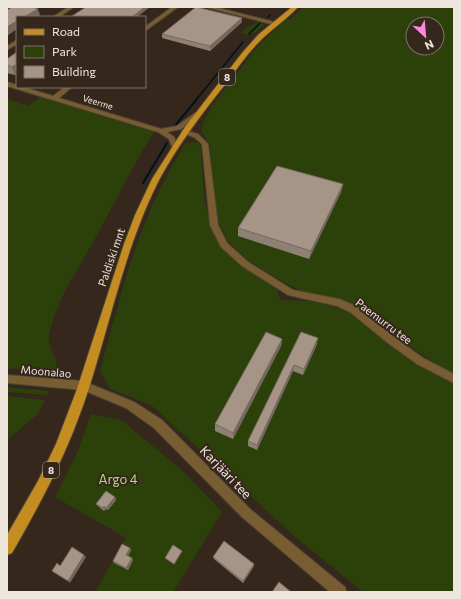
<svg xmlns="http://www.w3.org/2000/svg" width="461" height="599" font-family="Commissioner,sans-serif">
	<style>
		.green { fill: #2c410a; fill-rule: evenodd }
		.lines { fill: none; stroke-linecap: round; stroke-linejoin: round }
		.stream-far1 { stroke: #00111e; stroke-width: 1.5 }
		.stream { stroke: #00111e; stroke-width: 2 }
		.minor-casing { stroke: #4f4236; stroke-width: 2 }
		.primary-casing { stroke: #4f4236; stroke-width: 2 }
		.minor { fill: #775d31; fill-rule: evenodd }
		.primary { fill: #c48d22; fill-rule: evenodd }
		.wall { fill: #8f8074 }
		.shaded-wall { fill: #74685e }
		.building { fill: #a69587; stroke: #74685e }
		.labels { text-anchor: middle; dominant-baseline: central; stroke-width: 4; stroke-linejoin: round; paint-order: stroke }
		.far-street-label { font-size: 9px; fill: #eee5dd; stroke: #35271b }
		.shield { fill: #35271b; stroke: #b6aca3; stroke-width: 1 }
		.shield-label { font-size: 10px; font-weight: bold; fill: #eee5dd }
		.street-label { font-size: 11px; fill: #eee5dd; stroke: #35271b }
		.near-street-label { font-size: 13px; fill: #eee5dd; stroke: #35271b }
		.near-park-label { font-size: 13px; fill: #b3db81; stroke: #35271b }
	</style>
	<rect width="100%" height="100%" fill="#35271b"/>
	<g class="green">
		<path d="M304,7H454V373L443,368L396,338L349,302L330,296L309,294L285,283L249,261L228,242L218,221L211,176L210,146L202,132V127L204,120L212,106L257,47L286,19H290ZM413,24H437V48H413Z"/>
		<path d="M260,21L264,25C256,34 252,36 240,33L247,27Z"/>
		<path d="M40,97L154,132C131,168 113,207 92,244C75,273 55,303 49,336C47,347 57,356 57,368L53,371L48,372L7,368V99L28,106Z"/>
		<path d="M194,142L198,143L201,148L204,197L211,228L218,243L231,257L246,269L277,289L280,300L309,301L335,307L353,314L411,360L454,383V592H363L294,536L151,405L110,389L100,371C114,320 126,269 146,221C156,195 169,171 183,147L187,143Z"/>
		<path d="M7,387L49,391L48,395L7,392Z"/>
		<path d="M7,396L45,400L38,414L7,440Z"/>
		<path d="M91,414L121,420L183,471L222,512L173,592H95L126,538L55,497L77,453Z"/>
	</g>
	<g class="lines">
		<g class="stream-far1">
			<path d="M268,17L270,15"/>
			<path d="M249,34L260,23"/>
			<path d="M196,100L243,42"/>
		</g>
		<g class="stream">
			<path d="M174,127L197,99"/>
			<path d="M143,183L167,143"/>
		</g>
		<defs>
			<g id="minor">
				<path d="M68,7H74L59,17H53Z"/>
				<path d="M172,7H178L145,31V27Z"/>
				<path d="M206,7H215L278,23L275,25Z"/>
				<path d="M17,40V44L7,50V46Z"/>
				<path d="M7,82L17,85V87H23L53,96L65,87H72L59,98L161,129L177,126L195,113L200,114L181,129L167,132L174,137L178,147L175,149L172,147L169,139L158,132L7,86Z"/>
				<path d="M184,130L198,134L208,144L218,225L227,243L248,262L293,290L339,299L356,306L394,337L423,358L454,374V383L417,364L388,343L350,312L337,306L288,295L242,266L221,247L210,225L202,144L194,137L182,133V131Z"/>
				<path d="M7,375L83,381L134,402L162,420L250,509L345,587L346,592H330L242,517L154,428L126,408L83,390L7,383Z"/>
			</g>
			<path id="primary" d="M292,7H298C286,20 270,30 258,43C246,55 237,69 227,82C202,113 178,145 159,180C126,245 111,319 89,388C69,450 44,497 12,553L7,555V535L38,481L56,444L77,389L124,244L135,215L152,179L185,127L242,53L259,34Z"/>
		</defs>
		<use href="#minor" class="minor-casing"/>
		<use href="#primary" class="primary-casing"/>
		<use href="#minor" class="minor"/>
		<use href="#primary" class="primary"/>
	</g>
	<g class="wall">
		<path d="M242,22L210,51L162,38V34Z"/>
		<path d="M17,52V74L15,75L7,73V59Z"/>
		<path d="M343,184L341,192L309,259L238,236V228Z"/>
		<path d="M301,332L317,344L303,375L293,371L257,450L248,446V441Z"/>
		<path d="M282,339L281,346L233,439L215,431V424Z"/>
		<path d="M115,497L116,500L108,510L106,509L104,511L98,506L96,504Z"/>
		<path d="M130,548L131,550L128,556L133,560L128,570L114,563L113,561Z"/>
		<path d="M213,557L254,566L243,583L214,559Z"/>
	</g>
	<g class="shaded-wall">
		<path d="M145,7H150L137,17H132Z"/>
		<path d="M38,9L40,15L38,17H24Z"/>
		<path d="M242,18V22L210,51V46Z"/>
		<path d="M17,21V29L7,36V27Z"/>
		<path d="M17,64V74L15,75L12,67Z"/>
		<path d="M343,184L341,192L309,259L311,251Z"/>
		<path d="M318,338L317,344L303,375L304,369Z"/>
		<path d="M282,339L281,346L233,439V433Z"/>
		<path d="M294,365L293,371L257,450V445Z"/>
		<path d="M115,497L116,500L108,510L106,508Z"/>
		<path d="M104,506L106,509L104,511L103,508Z"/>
		<path d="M130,548L131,550L127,557L126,555Z"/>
		<path d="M182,551V552L174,565V564Z"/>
		<path d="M84,555L86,557L70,583L68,581Z"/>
		<path d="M132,558L133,560L128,570L126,568Z"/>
		<path d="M254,564V566L243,583V581Z"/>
	</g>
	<g class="building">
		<path d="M12,7H32L38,9L24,17H17V21L7,27V10Z"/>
		<path d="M86,7H145L132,17H75L72,16Z"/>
		<path d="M196,7L242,18L210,46L162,34Z"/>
		<path d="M17,52V64L12,67L7,65V59Z"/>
		<path d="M277,166L343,184L311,251L238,228Z"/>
		<path d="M266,332L282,339L233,433L215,424Z"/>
		<path d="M301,332L318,338L304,369L294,365L257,445L248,441Z"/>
		<path d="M106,491L115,497L106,508L104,506L103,508L96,504Z"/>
		<path d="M224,541L254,564L243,581L213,557Z"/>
		<path d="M122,544L130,548L126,555L132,558L126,568L113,561Z"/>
		<path d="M173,545L182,551L174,564L165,558Z"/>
		<path d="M72,547L84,555L68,581L52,571L57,563L60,566Z"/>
		<path d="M279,582L291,592H272Z"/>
	</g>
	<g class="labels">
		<g class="far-street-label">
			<text transform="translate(98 102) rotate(17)">Veerme</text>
		</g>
		<g class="shield">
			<rect x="219" y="69" width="16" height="16" rx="3"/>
			<rect x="43" y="462" width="16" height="16" rx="3"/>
		</g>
		<g class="shield-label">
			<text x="227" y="77">8</text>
			<text x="51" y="470">8</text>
		</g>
		<g class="street-label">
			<text transform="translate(111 257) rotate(-71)">Paldiski mnt</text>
			<text transform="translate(384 321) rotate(37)">Paemurru tee</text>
			<text transform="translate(46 371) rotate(5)">Moonalao</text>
		</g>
		<g class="near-street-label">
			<text transform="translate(226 472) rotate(46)">Karjääri tee</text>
		</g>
		<g class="near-park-label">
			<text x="118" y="479">Argo 4</text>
		</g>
	</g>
	<rect width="461" height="599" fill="none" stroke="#eee5dd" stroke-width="16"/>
	<rect x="16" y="16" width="130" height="72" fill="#35271b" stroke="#7f7369"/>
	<rect x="24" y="29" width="20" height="6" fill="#c48d22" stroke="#7f7369"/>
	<text x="52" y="36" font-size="12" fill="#eee5dd">Road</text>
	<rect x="24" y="46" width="20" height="12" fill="#2c410a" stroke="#7f7369"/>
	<text x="52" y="56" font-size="12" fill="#eee5dd">Park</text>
	<rect x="24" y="66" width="20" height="12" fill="#a69587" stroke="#7f7369"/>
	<text x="52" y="76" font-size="12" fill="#eee5dd">Building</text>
	<g transform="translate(425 36) rotate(154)"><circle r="19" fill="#35271b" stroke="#7f7369"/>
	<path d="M0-3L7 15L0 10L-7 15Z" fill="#ff85df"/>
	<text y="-6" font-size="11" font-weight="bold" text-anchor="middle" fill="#eee5dd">N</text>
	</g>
</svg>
